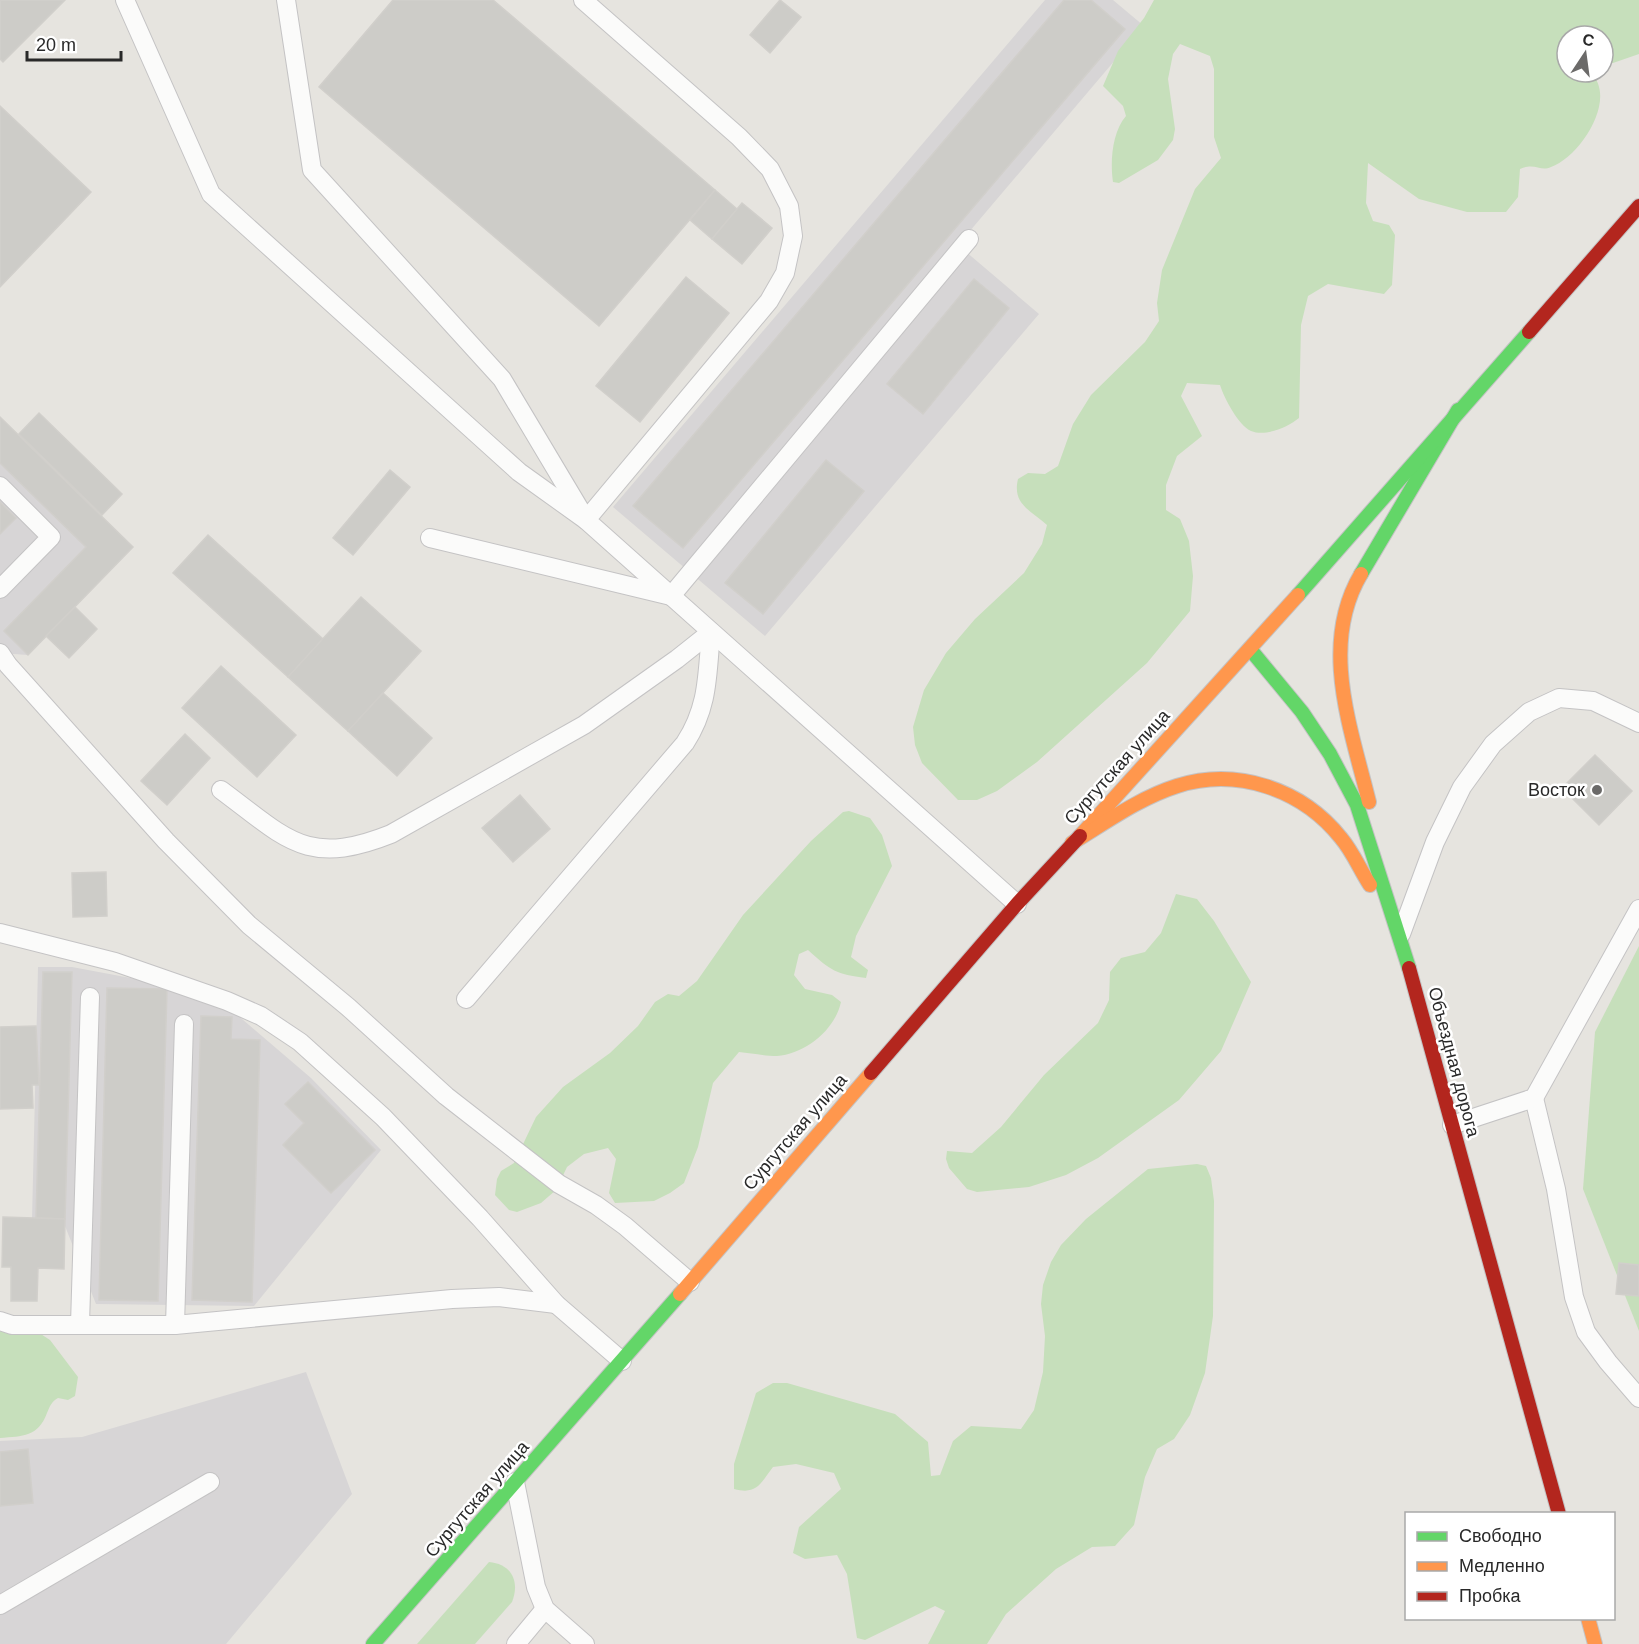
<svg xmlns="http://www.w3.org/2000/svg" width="1639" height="1644" font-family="Helvetica,sans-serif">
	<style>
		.industrial { fill: #d7d5d6 }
		.green { fill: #c6dfbb }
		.building { fill: #cdccc8; stroke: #d1cfcb; stroke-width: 1.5 }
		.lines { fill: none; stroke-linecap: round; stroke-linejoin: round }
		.lane-casing { stroke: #c4c3c4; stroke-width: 20 }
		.fast-casing { stroke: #c4c3c4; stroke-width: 16 }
		.slow-casing { stroke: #c4c3c4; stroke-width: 16 }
		.jam-casing { stroke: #c4c3c4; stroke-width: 16 }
		.lane { stroke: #fbfbfa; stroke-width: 18 }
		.fast { stroke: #63d668; stroke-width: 14 }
		.slow { stroke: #ff974d; stroke-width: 14 }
		.jam { stroke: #b3261e; stroke-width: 14 }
		.poi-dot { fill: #6b6a69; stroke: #fff; stroke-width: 2 }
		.labels { text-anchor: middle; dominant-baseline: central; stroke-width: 5; stroke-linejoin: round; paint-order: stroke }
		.street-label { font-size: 18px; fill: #292929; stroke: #fff }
		.poi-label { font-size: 18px; fill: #292929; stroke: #fff; text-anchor: end }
	</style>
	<rect width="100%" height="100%" fill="#e6e4df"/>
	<g class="industrial">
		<path d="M1045,0H1113L1144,26L958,245L1039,314L765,636L613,507Z"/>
		<path d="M0,417L133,547L28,655L0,653Z"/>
		<path d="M38,967H72L168,985L235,1013L311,1078L381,1150L254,1306L96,1304L63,1221L32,1220Z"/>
		<path d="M306,1372L352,1494L226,1644H0V1441L82,1437Z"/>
	</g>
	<g class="green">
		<path d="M1154,0H1639V54L1613,63L1603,62V36H1567V72H1590C1619,98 1580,157 1551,167C1540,172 1535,162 1520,169L1518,197L1506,212H1467L1419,199L1368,163L1366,203L1373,221L1389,225L1395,235L1392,285L1384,294L1328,284L1308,296L1301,325L1299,418C1288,427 1266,437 1251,431C1239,426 1224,398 1220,385L1187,383L1181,396L1202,436L1177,456L1166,485V510L1180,519L1189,541L1193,576L1190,611L1147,663L1037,762L997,791L977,800H958L922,763L915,745L913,727L924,690L946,653L975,619L1024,573L1042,544L1047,525C1030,510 1012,504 1018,479L1028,473L1045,474L1058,466L1073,424L1091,395L1145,342L1159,321L1157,303L1162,270L1195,189L1221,158L1214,137V69L1210,56L1180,44L1173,54L1168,79L1175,129L1173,140L1158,160L1119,183L1113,182C1110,162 1112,132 1126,116L1123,106L1103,86L1118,51L1144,18Z"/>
		<path d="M849,811L870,818L882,835L892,866L856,936L851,957L868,970L866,978C836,974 831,971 808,950L799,954L794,975L805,989L832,995L841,1002C835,1030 805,1054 777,1056C765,1056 751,1053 739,1052L713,1083L698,1147L684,1183L670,1193L654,1201L615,1203L609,1193L616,1159L608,1148L584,1154L567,1167L556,1190L541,1203L517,1212L509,1210L495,1195L497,1179L501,1171L514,1163L536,1117L563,1087L610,1053L638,1026L655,1002L668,994L679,996L697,981L743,915L811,841L843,812Z"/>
		<path d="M1176,894L1197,899L1214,921L1251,982L1221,1051L1179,1100L1098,1158L1066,1175L1029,1187L977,1192L967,1189L949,1168L946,1159L947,1151L972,1153L1001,1127L1044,1075L1098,1023L1109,1000L1110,972L1121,958L1145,952L1161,933Z"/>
		<path d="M1639,946V1331L1583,1189L1595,1032Z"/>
		<path d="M1197,1164L1206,1166L1211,1178L1214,1201L1213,1316L1205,1373L1190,1415L1174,1439L1157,1449L1145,1477L1134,1525L1115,1546L1092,1547L1056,1569L1006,1614L987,1644H928L945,1611L935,1606L865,1640L857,1638L847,1574L837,1555L805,1559L793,1553L799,1527L841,1489L834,1473L796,1464L773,1467C760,1484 757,1495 734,1489V1464L756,1393L773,1383H787L895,1414L928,1442L931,1476L940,1475L953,1441L971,1426L1021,1429L1034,1410L1043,1372L1045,1336L1041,1304L1043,1285L1051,1262L1061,1245L1086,1219L1148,1169Z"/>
		<path d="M0,1326L33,1329L50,1340L78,1377L75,1396L68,1400L58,1398C51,1402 50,1406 47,1413C38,1437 23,1436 0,1438Z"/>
		<path d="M489,1562C512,1564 520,1582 512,1602L475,1644H417Z"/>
	</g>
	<g class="building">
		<path d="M0,0H65L3,62L0,59Z"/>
		<path d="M393,0H493L715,190L599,326L319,87Z"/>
		<path d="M780,0L801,17L770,53L750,35Z"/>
		<path d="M1064,0H1091L1125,29L683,548L633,506Z"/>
		<path d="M0,106L91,192L0,287Z"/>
		<path d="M715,190L737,209L712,239L690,220Z"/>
		<path d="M742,203L772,228L742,264L712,239Z"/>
		<path d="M686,277L729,313L640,422L596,386Z"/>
		<path d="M974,279L1009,308L923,414L887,384Z"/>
		<path d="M39,413L122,494L102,515L19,434Z"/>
		<path d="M0,417L133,547L28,655L4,631L86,547L0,463Z"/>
		<path d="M826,460L864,491L763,614L725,583Z"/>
		<path d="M390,470L410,487L353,555L333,538Z"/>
		<path d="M0,502L16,518L0,534Z"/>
		<path d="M208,535L323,639L288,677L173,573Z"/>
		<path d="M361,597L421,651L348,731L288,677Z"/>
		<path d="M75,607L97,629L69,658L46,636Z"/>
		<path d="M221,666L296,735L257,777L182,708Z"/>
		<path d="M383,693L432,738L397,776L348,731Z"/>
		<path d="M185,734L210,758L167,805L141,781Z"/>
		<path d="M1595,755L1632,791L1599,825L1562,788Z"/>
		<path d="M520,795L550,829L513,862L482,828Z"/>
		<path d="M106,872L107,916L73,917L72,873Z"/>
		<path d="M43,972H72L65,1219L36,1218Z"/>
		<path d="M107,988L167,989L158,1301L99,1300Z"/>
		<path d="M201,1016L232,1017L231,1039L260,1040L252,1302L192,1300Z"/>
		<path d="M36,1026L39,1085H32L33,1108L0,1109V1027Z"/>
		<path d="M308,1082L375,1150L331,1193L283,1145L304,1123L285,1104Z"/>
		<path d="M3,1217L65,1219L64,1269L38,1268L37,1301H11V1267H2Z"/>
		<path d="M1619,1263L1639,1265V1296L1616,1294Z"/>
		<path d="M28,1449L33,1503L0,1506V1452Z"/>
	</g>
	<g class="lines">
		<defs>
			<g id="lane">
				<path d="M125,0L211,194L519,472L586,520"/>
				<path d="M286,0L312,170L502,379L582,513"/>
				<path d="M583,0L739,137L770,169L789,206L793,236L785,273L769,301L586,520L1017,904"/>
				<path d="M0,486L51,537L0,589"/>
				<path d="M430,538L671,596L969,239"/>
				<path d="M0,653L8,665L166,841L249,925L348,1007L446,1096L559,1184L596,1205L625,1226L690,1282"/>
				<path d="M221,790C286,838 306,868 391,834L584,725L677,659L711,632"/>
				<path d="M0,933L115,962L227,1001L261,1016L300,1042L383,1117L480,1218L556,1304L622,1361"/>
				<path d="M1401,934L1435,842L1462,787L1493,744L1529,712L1559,698L1593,701L1639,723"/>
				<path d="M466,999L685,743C709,706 707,674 711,632"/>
				<path d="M1534,1098L1556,1189L1574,1297L1586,1332L1608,1362L1639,1398"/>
				<path d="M1452,1125L1534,1098L1639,909"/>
				<path d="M0,1321L12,1325H175L452,1299L499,1297L556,1304"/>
				<path d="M80,1324L90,997"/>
				<path d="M175,1325L184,1024"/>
				<path d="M515,1482L536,1587L545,1609L585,1644"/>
				<path d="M0,1605L210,1482"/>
				<path d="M516,1644L545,1609"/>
			</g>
			<g id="fast">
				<path d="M1361,574L1458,410"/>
				<path d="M1298,595L1529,332"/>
				<path d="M1250,649L1302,712L1330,754L1357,805L1409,968"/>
				<path d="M373,1644L680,1294"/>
			</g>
			<g id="slow">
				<path d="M1361,574C1319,645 1351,728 1369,802"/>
				<path d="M1080,836L1298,595"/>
				<path d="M1072,843C1105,823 1139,798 1177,786C1237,767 1302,789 1341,838C1353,852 1360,870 1370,885"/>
				<path d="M680,1294L871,1073"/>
				<path d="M1588,1618L1595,1644"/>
			</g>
			<g id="jam">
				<path d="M1529,332L1639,206"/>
				<path d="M1409,968L1559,1514"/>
				<path d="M871,1073L1017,904L1080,836"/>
			</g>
		</defs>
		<use href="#lane" class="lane-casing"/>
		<use href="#fast" class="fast-casing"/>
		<use href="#slow" class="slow-casing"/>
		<use href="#jam" class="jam-casing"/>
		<use href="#lane" class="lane"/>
		<use href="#fast" class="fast"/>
		<use href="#slow" class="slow"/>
		<use href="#jam" class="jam"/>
	</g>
	<circle class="poi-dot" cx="1597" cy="790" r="6"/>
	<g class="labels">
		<g class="street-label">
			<text transform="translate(1117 767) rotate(-48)">Сургутская улица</text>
			<text transform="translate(1454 1062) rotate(75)">Объездная дорога</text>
			<text transform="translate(795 1132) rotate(-49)">Сургутская улица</text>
			<text transform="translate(477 1499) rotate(-49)">Сургутская улица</text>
		</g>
		<g class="poi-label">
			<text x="1585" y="790">Восток</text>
		</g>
	</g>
	<rect x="1405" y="1512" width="210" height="108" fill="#ffffff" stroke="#a9a9a9" stroke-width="1.5"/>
	<rect x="1417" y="1532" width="30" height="9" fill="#63d668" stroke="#a9a9a9" stroke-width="1.5"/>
	<text x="1459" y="1542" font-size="18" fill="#292929">Свободно</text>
	<rect x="1417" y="1562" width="30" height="9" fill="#ff974d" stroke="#a9a9a9" stroke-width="1.5"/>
	<text x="1459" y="1572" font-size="18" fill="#292929">Медленно</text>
	<rect x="1417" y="1592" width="30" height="9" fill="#b3261e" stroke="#a9a9a9" stroke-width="1.5"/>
	<text x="1459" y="1602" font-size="18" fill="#292929">Пробка</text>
	<g transform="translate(1585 54) rotate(13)"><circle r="28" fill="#ffffff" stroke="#a9a9a9" stroke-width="1.5"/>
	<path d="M0-4.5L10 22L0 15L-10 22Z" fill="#6b6a69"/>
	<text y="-9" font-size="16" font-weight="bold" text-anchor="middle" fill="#292929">С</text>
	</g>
	<path d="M27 51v9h94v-9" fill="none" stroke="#292929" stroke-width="3"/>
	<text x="36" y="51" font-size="18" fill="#292929" stroke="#ffffff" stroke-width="4.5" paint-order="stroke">20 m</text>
</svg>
